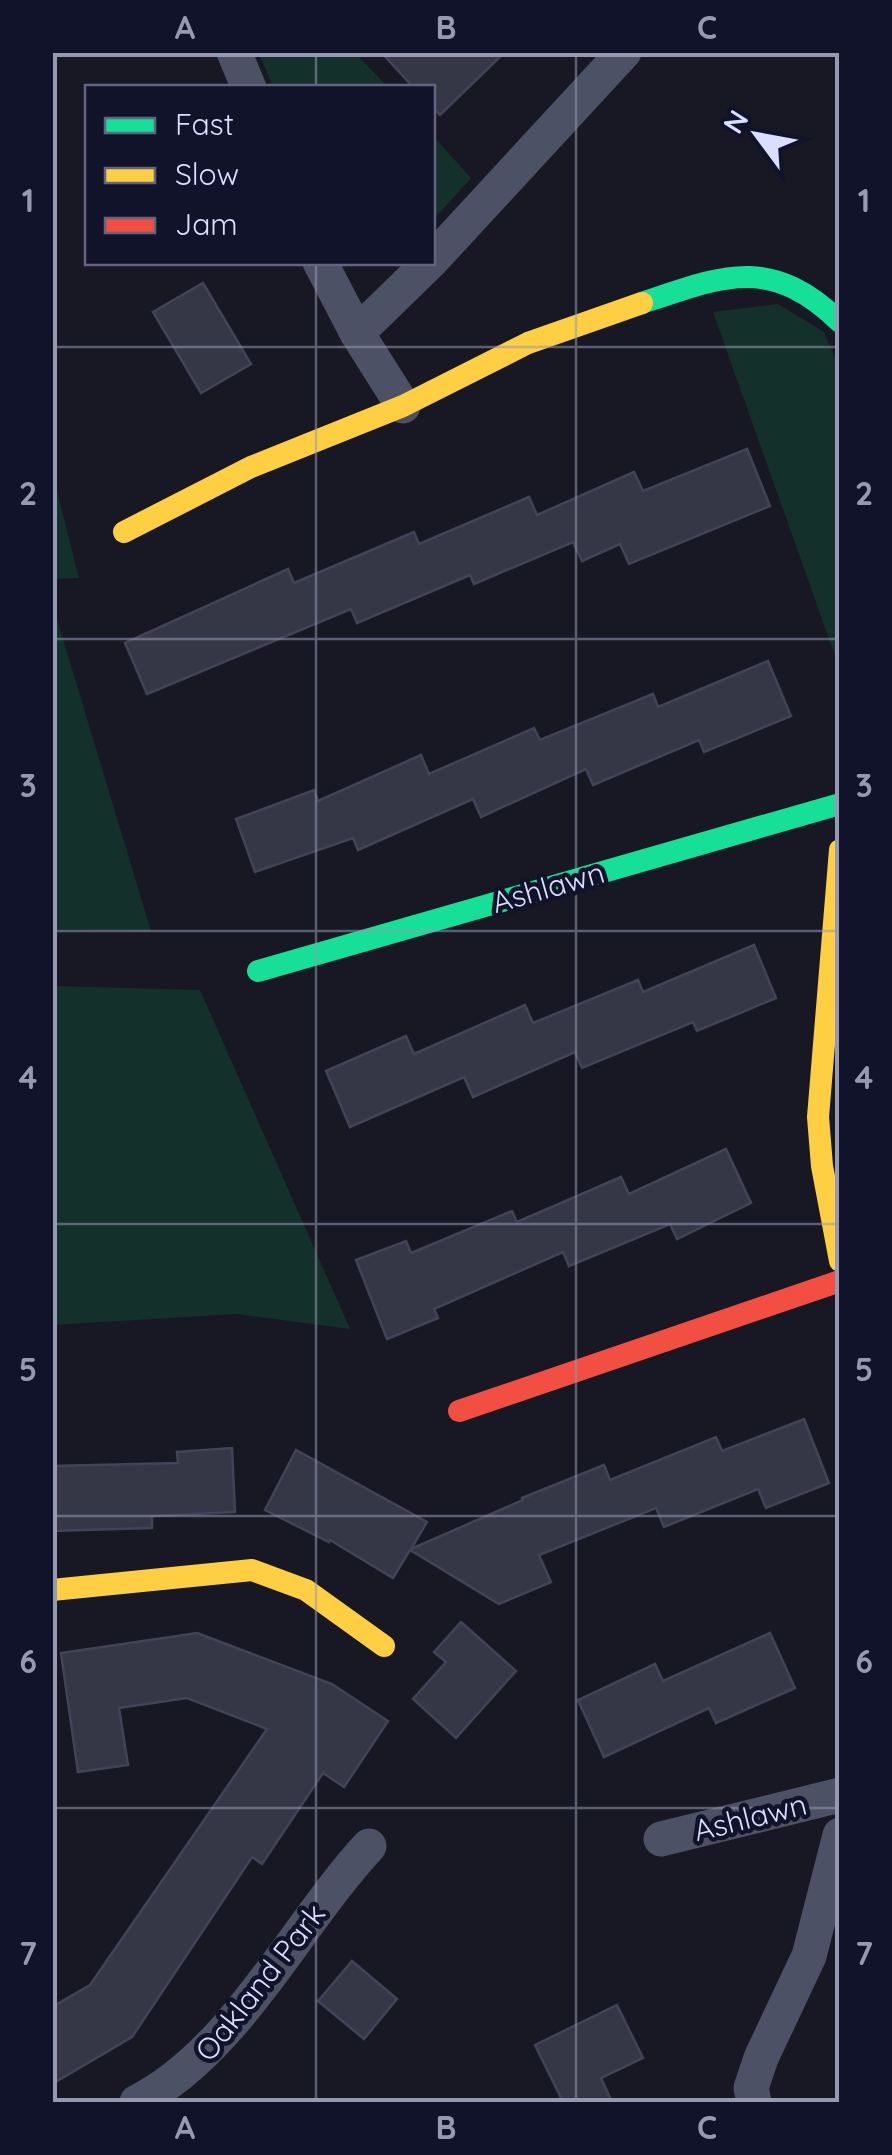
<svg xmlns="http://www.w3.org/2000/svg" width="892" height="2155" font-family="Quicksand,sans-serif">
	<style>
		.green { fill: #14302a }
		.building { fill: #353746; stroke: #424357; stroke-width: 2.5 }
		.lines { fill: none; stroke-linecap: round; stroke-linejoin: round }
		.street { stroke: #4c5165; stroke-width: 35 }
		.fast { stroke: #16e098; stroke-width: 22 }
		.slow { stroke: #ffcf43; stroke-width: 22 }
		.jam { stroke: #f24e42; stroke-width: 22 }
		.grid { fill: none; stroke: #9699b2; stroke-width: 2.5; stroke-opacity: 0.55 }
		.labels { text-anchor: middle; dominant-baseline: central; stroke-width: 9; stroke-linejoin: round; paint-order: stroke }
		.street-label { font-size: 30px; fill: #dadfff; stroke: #11132a }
		.neatline { fill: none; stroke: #9699b2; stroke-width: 4 }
		.grid-label { font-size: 32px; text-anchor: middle; font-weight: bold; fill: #9699b2 }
	</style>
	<rect width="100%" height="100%" fill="#171824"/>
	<g class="green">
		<path d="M259,53H355L388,87H273Z"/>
		<path d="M433,136L471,178L433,220H432Z"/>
		<path d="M778,304L824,332L839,367V667L713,312Z"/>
		<path d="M52,475H53L79,578L53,579Z"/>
		<path d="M53,606L151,931L53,929Z"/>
		<path d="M53,986L200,990L350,1329L236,1314L53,1325Z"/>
	</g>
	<g class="building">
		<path d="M381,52H505L440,115L432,107V88H414Z"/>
		<path d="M203,283L251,364L201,393L153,312Z"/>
		<path d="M747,449L770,506L629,564L620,544L582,561L573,542L474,584L470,575L357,623L351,609L147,694L125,643L288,569L294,583L414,532L419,544L529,497L537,515L634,472L643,491Z"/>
		<path d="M768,661L791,716L704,752L699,740L593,785L586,769L481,817L473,799L358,850L353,838L255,872L236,819L314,790L318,801L421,755L429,774L534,728L540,740L653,694L658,707Z"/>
		<path d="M754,945L776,998L697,1031L693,1022L582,1068L575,1052L473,1097L464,1077L350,1127L326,1071L406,1036L414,1054L525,1005L533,1023L638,980L643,992Z"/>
		<path d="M726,1149L751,1203L677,1239L670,1224L569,1266L563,1252L434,1309L438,1318L387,1339L356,1260L406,1241L411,1253L512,1211L517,1222L621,1177L629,1194Z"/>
		<path d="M804,1419L829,1483L766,1508L758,1489L664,1527L656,1508L539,1555L551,1582L499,1604L410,1550L393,1578L330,1540L329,1542L265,1510L296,1450L427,1522L411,1549L523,1500L522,1498L604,1465L610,1480L716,1437L722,1451Z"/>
		<path d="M232,1448L235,1512L152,1516V1528L52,1531V1466L178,1463L177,1452Z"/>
		<path d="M461,1622L516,1671L456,1738L413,1699L446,1662L434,1652Z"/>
		<path d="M197,1633L332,1684L388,1721L344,1787L323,1773L262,1864L252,1857L132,2037L52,2084V2007L90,1985L267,1729L187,1698L119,1708L128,1765L78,1772L61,1653Z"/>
		<path d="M770,1633L795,1688L716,1723L709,1708L604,1757L578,1700L655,1664L663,1681Z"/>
		<path d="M352,1961L397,1999L364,2039L318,2001Z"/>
		<path d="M617,2005L643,2058L601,2078L612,2102H563L535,2045Z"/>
	</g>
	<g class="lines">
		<g class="street">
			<path d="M234,52L249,88"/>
			<path d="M432,260L624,52"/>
			<path d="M320,262L357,333L403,406"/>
			<path d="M357,333L430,262"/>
			<path d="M661,1839L840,1795"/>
			<path d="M137,2102C234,2053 295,1926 369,1846"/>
			<path d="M754,2102L751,2088L761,2058L809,1956L840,1835"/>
		</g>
		<g class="fast">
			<path d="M642,303C725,275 770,255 840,322"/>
			<path d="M258,971L840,804"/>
		</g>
		<g class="slow">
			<path d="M124,532L251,467L403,406L528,343L642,303"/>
			<path d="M840,850L818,1117L822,1166L840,1261"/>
			<path d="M52,1590L252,1570L306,1590L384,1646"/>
		</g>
		<path class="jam" d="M459,1411L840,1281"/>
	</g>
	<path class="grid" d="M316,52V88M576,52V2102M316,262V2102M52,347H840M52,639H840M52,931H840M52,1224H840M52,1516H840M52,1808H840"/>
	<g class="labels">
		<g class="street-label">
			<text transform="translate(548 887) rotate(-16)">Ashlawn</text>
			<text transform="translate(750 1817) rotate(-14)">Ashlawn</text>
			<text transform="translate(260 1982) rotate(-52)">Oakland Park</text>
		</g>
	</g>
	<rect width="892" height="2155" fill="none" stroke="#11132a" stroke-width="110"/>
	<rect x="85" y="85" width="350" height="180" fill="#11132a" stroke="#61657f" stroke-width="2.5"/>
	<rect x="105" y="118" width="50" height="15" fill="#16e098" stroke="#61657f" stroke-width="2.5"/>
	<text x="175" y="135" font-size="30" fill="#dadfff">Fast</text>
	<rect x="105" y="168" width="50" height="15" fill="#ffcf43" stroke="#61657f" stroke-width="2.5"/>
	<text x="175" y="185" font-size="30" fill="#dadfff">Slow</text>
	<rect x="105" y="218" width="50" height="15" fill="#f24e42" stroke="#61657f" stroke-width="2.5"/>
	<text x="175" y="235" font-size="30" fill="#dadfff">Jam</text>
	<g transform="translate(757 135) rotate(302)" stroke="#11132a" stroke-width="8" paint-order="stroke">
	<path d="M0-8L18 38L0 25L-18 38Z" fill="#dadfff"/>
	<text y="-15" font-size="28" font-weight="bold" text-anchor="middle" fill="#dadfff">N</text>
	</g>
	<rect x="55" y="55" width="782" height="2045" class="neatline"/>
	<g class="grid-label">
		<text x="185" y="39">A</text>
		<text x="446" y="39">B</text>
		<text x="707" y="39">C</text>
		<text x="28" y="212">1</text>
		<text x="864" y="212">1</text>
		<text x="28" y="505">2</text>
		<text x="864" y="505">2</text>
		<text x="28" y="797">3</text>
		<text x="864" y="797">3</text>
		<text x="28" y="1089">4</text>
		<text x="864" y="1089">4</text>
		<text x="28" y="1381">5</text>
		<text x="864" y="1381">5</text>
		<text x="28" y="1673">6</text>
		<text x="864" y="1673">6</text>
		<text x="28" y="1965">7</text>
		<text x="864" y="1965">7</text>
		<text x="185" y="2139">A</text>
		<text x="446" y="2139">B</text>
		<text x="707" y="2139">C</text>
	</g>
</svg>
